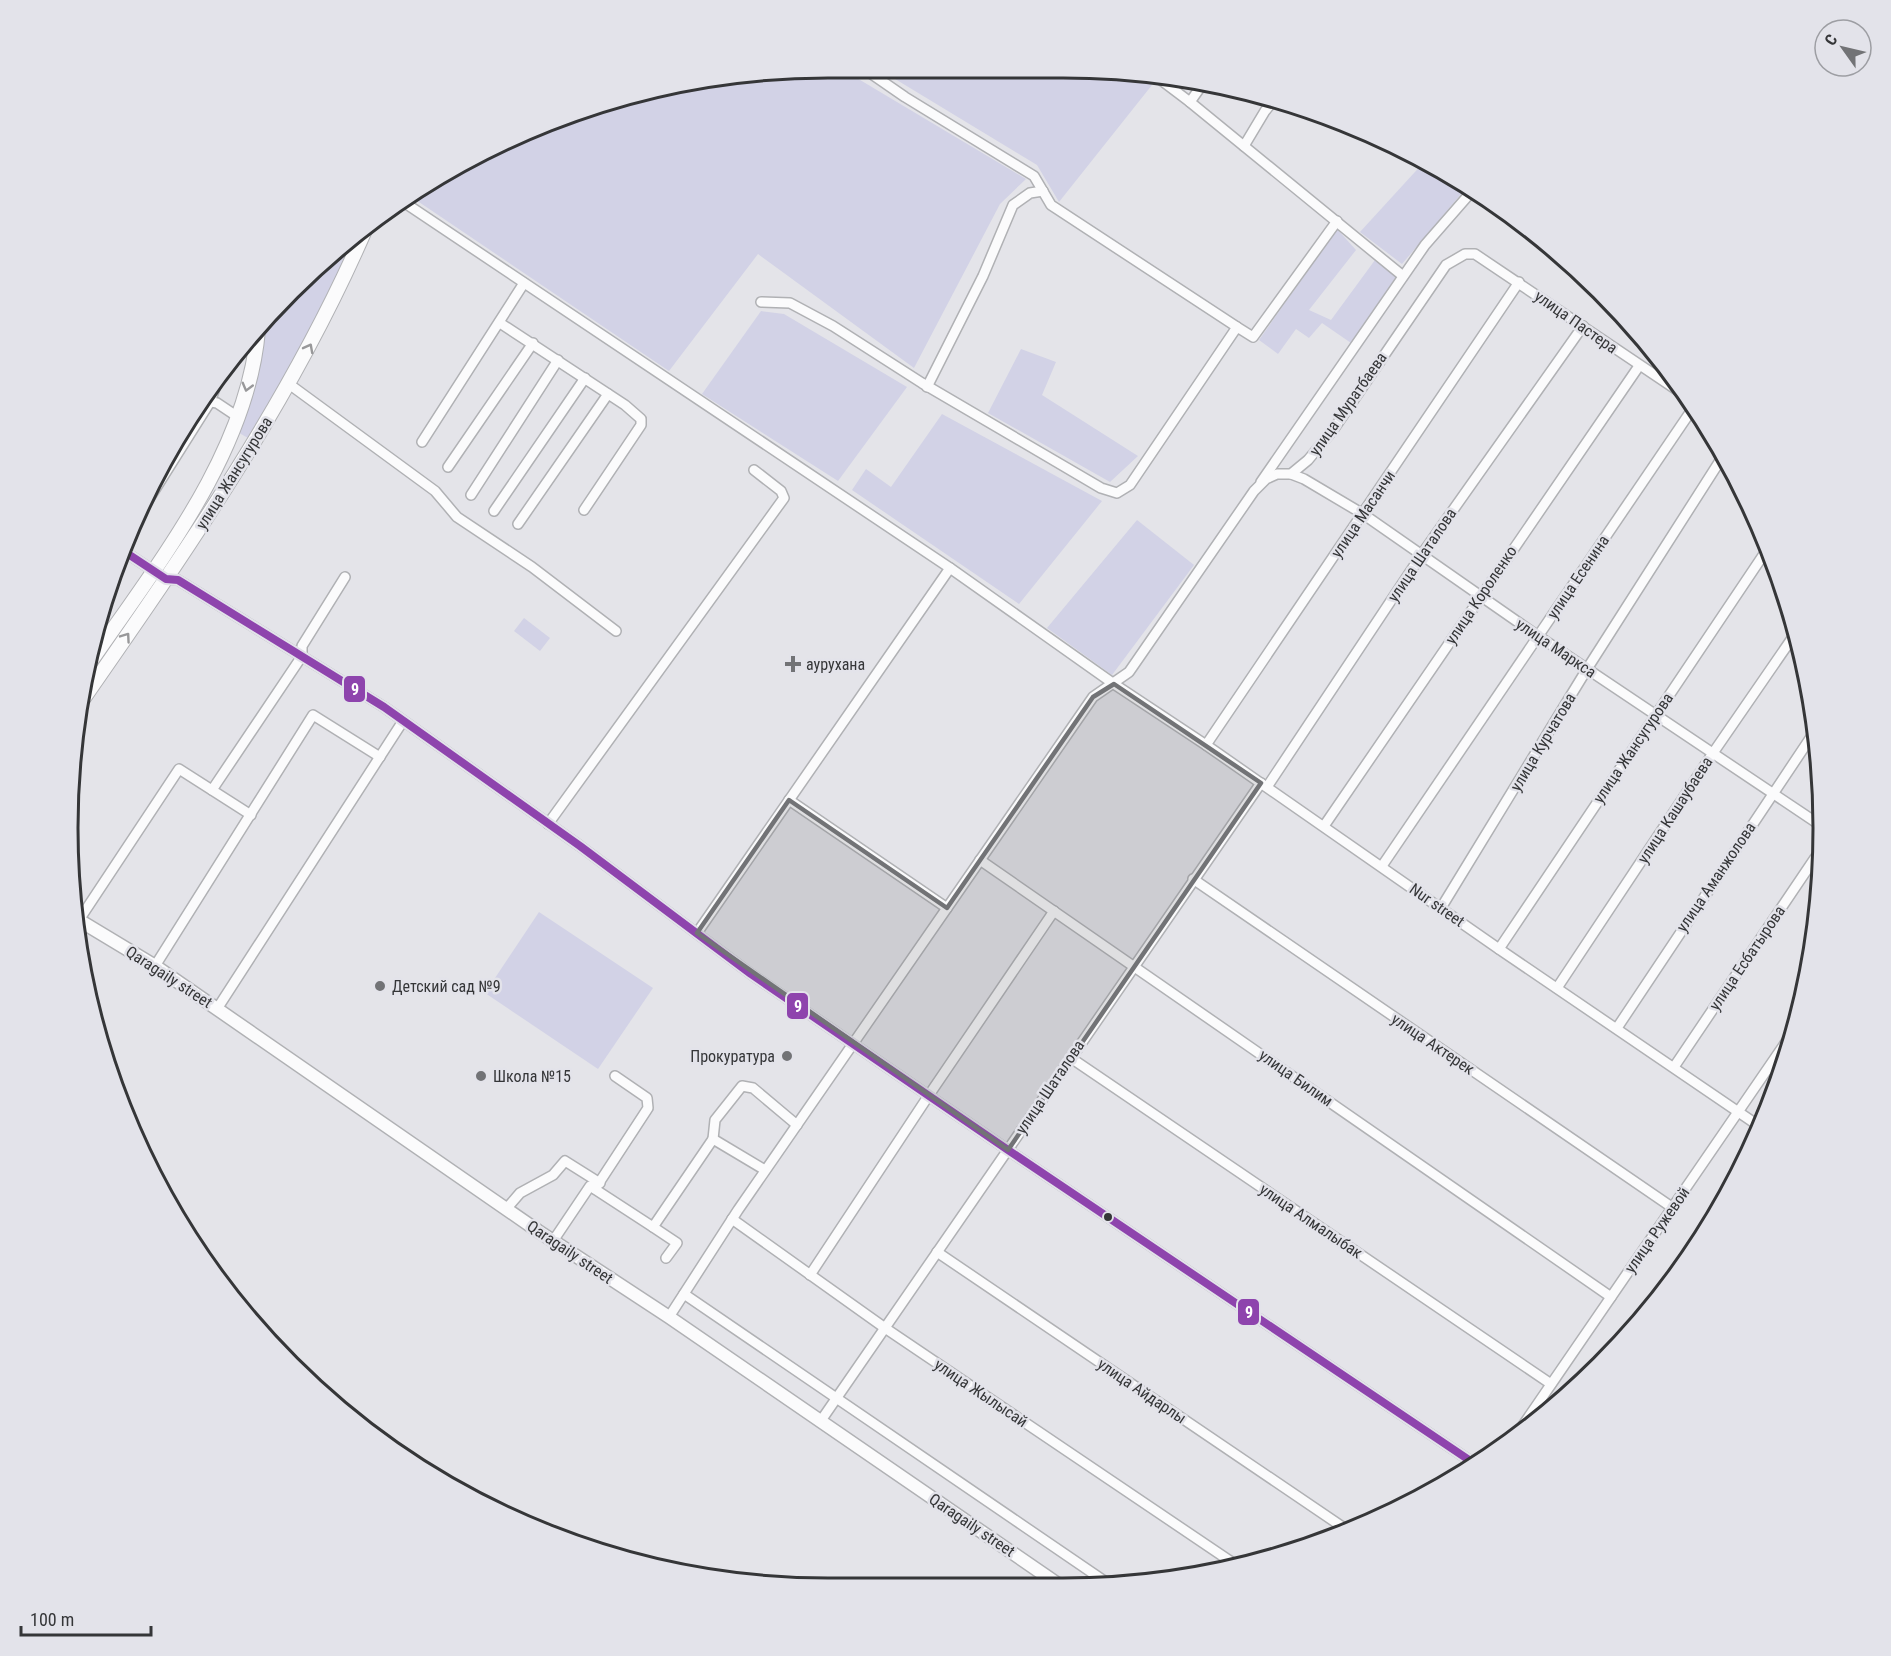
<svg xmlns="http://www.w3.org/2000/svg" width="1891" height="1656" font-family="'Roboto Condensed',sans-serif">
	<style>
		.green { fill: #d2d2e6 }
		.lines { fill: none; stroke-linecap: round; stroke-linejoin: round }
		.minor-casing { stroke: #b0b1b4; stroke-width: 12 }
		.tertiary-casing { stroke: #b0b1b4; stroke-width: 15 }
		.secondary-casing { stroke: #b0b1b4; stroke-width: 16 }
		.minor { stroke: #fbfbfc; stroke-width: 9 }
		.tertiary { stroke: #fbfbfc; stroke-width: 12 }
		.secondary { stroke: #fbfbfc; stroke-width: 14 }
		.bus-1-casing { stroke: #e3e3ea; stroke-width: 12 }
		.bus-1 { stroke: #8e44ad; stroke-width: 8 }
		.oneway { stroke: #98989a }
		.marked { fill: #727376; fill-opacity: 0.2; stroke: #727376; stroke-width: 4.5; stroke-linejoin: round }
		.poi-dot { fill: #727376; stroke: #e3e3ea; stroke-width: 2 }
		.bus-dot { fill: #353638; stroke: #e3e3ea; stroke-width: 2 }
		.labels { text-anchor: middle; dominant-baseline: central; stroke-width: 5; stroke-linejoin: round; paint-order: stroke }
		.street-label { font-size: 16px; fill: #353638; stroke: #e3e3ea }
		.poi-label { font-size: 16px; fill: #353638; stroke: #e3e3ea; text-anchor: start }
		.rim { fill: none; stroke: #353638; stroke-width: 3 }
		.line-badge { stroke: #e3e3ea; stroke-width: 2 }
		.badge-label { font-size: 16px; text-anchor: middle; font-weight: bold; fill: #fff }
	</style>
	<rect width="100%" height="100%" fill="#e4e4e9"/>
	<g class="green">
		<path d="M828,68H840L1026,179L1000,204L914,368L758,254L669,371L413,198L491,146L631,93Z"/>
		<path d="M877,68L1112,69L1132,72L1152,85L1059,202L1037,165Z"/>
		<path d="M1425,161L1443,169L1467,187L1402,264L1360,232Z"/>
		<path d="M1337,229L1356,250L1309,310L1331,320L1375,260L1396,277L1351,343L1322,323L1309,338L1296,329L1278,354L1259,340Z"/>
		<path d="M364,231L255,442L234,430L258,330L327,256Z"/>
		<path d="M761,311L784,314L907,387L838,481L702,394Z"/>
		<path d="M1021,349L1056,362L1042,395L1138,456L1110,482L988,413Z"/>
		<path d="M942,414L1102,501L1019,604L852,490L866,469L891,487Z"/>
		<path d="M1137,520L1194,565L1112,675L1047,628Z"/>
		<path d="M524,618L550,638L540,651L514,631Z"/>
		<path d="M539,912L653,988L598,1069L485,993Z"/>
	</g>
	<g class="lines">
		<defs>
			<g id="minor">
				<path d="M863,68L905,97L1034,176L1051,205L1237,327"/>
				<path d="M1153,74L1190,102"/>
				<path d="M1202,85L1190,102L1403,276"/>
				<path d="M1244,146L1265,111L1275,99"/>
				<path d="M405,203L950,568L1114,684L1206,745L1499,949L1759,1126"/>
				<path d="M761,302L790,303L833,326L922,383L1101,488L1117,493L1130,485L1237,327L1253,337L1337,221"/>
				<path d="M500,323L625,405L641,419V425L584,510"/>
				<path d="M289,384L435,491L457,517L532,567L616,631"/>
				<path d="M927,387L983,276L1013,205L1030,193L1043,191"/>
				<path d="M206,401L217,403L238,417"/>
				<path d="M422,442L524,283"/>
				<path d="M448,467L533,343"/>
				<path d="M1291,474L1304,479L1363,514L1538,636L1820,825"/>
				<path d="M1261,482L1425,245L1473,190"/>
				<path d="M471,495L558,360"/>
				<path d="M494,511L585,378"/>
				<path d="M137,518L210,402L222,369"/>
				<path d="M518,524L608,394"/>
				<path d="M122,550L166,579L178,580L384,707L580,846L751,974L1008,1150L1475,1464"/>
				<path d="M1206,745L1519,282"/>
				<path d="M1267,787L1422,554L1583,326"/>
				<path d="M212,790L302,656V646L345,577"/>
				<path d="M789,800L947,908"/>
				<path d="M548,824L784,498L781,491L754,470"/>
				<path d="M1324,826L1639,366"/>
				<path d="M980,860L1611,1297"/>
				<path d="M1382,866L1693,408"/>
				<path d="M1193,879L1673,1208"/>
				<path d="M1441,908L1587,669L1723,456"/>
				<path d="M79,920L179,769L251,815"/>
				<path d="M697,933L950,568"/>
				<path d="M1499,949L1768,548"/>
				<path d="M155,966L313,715L380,757"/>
				<path d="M1557,988L1713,753L1795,634"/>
				<path d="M217,1009L403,721"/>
				<path d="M1617,1028L1817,728"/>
				<path d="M1071,1058L1551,1384"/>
				<path d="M1674,1067L1821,849"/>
				<path d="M713,1139L715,1120L742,1086L753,1088L797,1125"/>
				<path d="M595,1189L648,1108L647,1098L615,1076"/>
				<path d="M507,1208L520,1193L553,1175L565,1161L600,1183"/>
				<path d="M732,1219L885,1328L1233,1563"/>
				<path d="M653,1227L677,1243L666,1258"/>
				<path d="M553,1241L590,1186L653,1227L713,1139L765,1170"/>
				<path d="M937,1252L1347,1530"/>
				<path d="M810,1275L929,1095L1054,911"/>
				<path d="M684,1294L1113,1587"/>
				<path d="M669,1317L738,1210L1093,697L1129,672L1254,491L1266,479L1277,474H1291L1308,460L1333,430L1446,265L1465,254H1475L1686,396"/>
				<path d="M820,1422L1261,783"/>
				<path d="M1517,1434L1797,1026"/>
			</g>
			<path id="tertiary" d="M77,919L155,966L538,1231L669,1317L1062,1587"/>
			<g id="secondary">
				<path d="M93,658C160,561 248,451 258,330"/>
				<path d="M81,702C186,551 292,399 365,230"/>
			</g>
		</defs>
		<use href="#minor" class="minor-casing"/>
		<use href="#tertiary" class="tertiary-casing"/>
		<use href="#secondary" class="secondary-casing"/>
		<use href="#minor" class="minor"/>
		<use href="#tertiary" class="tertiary"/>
		<use href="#secondary" class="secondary"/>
		<defs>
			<path id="bus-1" d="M122,550L166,579L178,580L384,707L580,846L751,974L1008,1150L1475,1464"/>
		</defs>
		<use href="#bus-1" class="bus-1-casing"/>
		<use href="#bus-1" class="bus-1"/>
	</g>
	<defs><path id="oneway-chevron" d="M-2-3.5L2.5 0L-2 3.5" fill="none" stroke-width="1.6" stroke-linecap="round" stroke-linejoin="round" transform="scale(1.5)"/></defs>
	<g class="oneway">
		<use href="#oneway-chevron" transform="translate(309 348) rotate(-62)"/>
		<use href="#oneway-chevron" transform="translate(247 387) rotate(105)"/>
		<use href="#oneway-chevron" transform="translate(126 637) rotate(-55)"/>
	</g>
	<path class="marked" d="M1114,684L1261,783L1008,1150L697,933L789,800L947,908L1093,697Z"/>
	<g class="poi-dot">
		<path d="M790 655h6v6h6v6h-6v6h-6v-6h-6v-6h6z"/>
		<circle cx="380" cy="986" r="6"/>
		<circle cx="787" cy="1056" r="6"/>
		<circle cx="481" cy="1076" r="6"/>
	</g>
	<circle class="bus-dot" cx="1108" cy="1217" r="5"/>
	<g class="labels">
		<g class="street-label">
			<text transform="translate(1576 322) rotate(35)">улица Пастера</text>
			<text transform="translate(1348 404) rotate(-55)">улица Муратбаева</text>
			<text transform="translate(234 473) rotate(-58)">улица Жансугурова</text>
			<text transform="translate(1363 514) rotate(-56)">улица Масанчи</text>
			<text transform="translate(1422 555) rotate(-56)">улица Шаталова</text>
			<text transform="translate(1578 577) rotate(-56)">улица Есенина</text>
			<text transform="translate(1481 595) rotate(-56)">улица Короленко</text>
			<text transform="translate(1556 648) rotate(34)">улица Маркса</text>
			<text transform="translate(1543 742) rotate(-59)">улица Курчатова</text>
			<text transform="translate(1633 748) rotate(-56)">улица Жансугурова</text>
			<text transform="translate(1675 810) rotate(-57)">улица Кашаубаева</text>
			<text transform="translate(1716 877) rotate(-56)">улица Аманжолова</text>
			<text transform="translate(1437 905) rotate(35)">Nur street</text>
			<text transform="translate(1747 958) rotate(-56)">улица Есбатырова</text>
			<text transform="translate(169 977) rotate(33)">Qaragaily street</text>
			<text transform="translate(1433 1044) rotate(34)">улица Актерек</text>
			<text transform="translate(1296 1078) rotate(35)">улица Билим</text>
			<text transform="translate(1050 1087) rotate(-56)">улица Шаталова</text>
			<text transform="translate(1311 1221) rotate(34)">улица Алмалыбак</text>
			<text transform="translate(1657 1230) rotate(-55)">улица Ружевой</text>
			<text transform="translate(570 1252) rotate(34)">Qaragaily street</text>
			<text transform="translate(1142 1391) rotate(34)">улица Айдарлы</text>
			<text transform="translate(981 1393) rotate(34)">улица Жылысай</text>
			<text transform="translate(972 1525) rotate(34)">Qaragaily street</text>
		</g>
		<g class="poi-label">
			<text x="806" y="664">аурухана</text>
			<text x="392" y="986">Детский сад №9</text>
			<text x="775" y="1056" text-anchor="end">Прокуратура</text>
			<text x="493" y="1076">Школа №15</text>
		</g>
	</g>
	<path d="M0 0H1891V1656H0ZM828 78H1063A750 750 0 0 1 1813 828V828A750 750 0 0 1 1063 1578H828A750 750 0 0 1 78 828V828A750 750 0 0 1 828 78Z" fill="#e3e3ea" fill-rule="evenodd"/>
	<path class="rim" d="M828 78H1063A750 750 0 0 1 1813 828V828A750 750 0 0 1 1063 1578H828A750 750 0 0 1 78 828V828A750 750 0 0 1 828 78Z"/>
	<g class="line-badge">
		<rect x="343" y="675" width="23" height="28" rx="6" fill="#8e44ad"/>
		<rect x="786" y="992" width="23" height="28" rx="6" fill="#8e44ad"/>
		<rect x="1237" y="1298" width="23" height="28" rx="6" fill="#8e44ad"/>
	</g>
	<g class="badge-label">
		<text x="355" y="695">9</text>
		<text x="798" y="1012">9</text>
		<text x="1249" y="1318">9</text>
	</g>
	<g transform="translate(1843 48) rotate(304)"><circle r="28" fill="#e3e3ea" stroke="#9d9ea3" stroke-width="1.5"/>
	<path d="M0-4.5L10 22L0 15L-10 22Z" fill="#727376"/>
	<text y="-9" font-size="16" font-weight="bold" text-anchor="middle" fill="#353638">С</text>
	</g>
	<path d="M21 1626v9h130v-9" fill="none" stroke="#353638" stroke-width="3"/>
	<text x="30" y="1626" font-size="18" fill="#353638" stroke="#e3e3ea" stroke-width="4.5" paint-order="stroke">100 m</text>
</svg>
